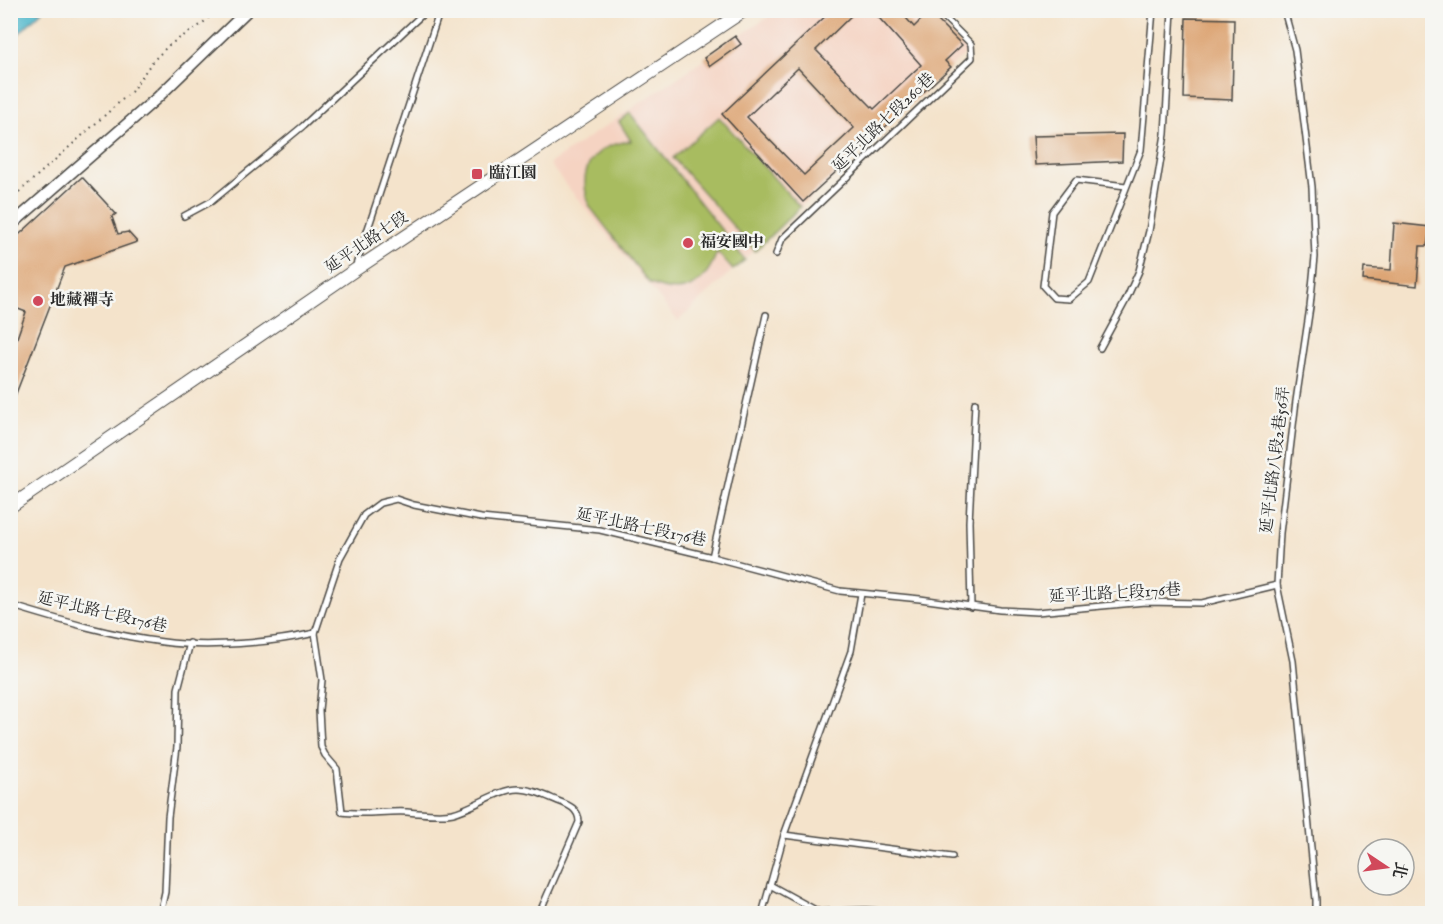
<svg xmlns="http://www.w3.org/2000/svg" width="1443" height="924" font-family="'IM FELL English','Noto Serif TC',serif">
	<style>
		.built { fill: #f5d3c2 }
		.green { fill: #a8bc61; stroke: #6a7446; stroke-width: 1.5 }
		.water { fill: #4cb6ca; stroke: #3c707a; stroke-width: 1.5 }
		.building { fill: #dda574; fill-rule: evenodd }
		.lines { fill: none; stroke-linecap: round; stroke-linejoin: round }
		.service-casing { stroke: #494743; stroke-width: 8 }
		.minor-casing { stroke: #494743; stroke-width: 13 }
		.tertiary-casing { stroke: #494743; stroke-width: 14 }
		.path { stroke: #494743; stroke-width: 2; stroke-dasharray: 1.5 4.5; stroke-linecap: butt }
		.service { stroke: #fff; stroke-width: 5 }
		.minor { stroke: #fff; stroke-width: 10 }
		.tertiary { stroke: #fff; stroke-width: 12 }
		.poi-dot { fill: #d1495b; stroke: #f6f6f2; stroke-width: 2 }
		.labels { text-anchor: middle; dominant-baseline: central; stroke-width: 5; stroke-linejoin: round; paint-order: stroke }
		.street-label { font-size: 16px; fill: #2b2b2b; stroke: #f6f6f2 }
		.poi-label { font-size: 16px; font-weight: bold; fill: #2b2b2b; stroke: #f6f6f2; text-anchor: start }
	</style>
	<rect width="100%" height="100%" fill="#f6f6f2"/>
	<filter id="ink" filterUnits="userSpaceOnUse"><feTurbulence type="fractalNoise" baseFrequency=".0167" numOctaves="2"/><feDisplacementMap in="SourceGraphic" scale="12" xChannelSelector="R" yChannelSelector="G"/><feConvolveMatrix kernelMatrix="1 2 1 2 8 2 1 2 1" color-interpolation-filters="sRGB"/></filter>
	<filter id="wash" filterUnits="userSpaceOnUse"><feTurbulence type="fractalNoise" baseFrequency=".008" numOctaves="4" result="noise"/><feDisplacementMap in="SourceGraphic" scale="24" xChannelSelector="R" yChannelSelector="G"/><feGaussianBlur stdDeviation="1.35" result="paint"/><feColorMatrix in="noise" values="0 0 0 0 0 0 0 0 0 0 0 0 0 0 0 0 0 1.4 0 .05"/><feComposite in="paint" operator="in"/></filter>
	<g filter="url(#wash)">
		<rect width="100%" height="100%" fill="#f4e3cb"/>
		<path class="built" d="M777,11H929L969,50L678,321L549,164Z"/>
		<g class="green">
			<path d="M630,113L745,260L733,270L717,252C705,286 683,299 649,283L590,207C576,170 592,145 631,141L619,122Z"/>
			<path d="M719,117L800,207L755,251L673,158Z"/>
		</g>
		<path class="water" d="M11,10H42V11L11,41Z"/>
		<g id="blocks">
			<g class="building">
				<path d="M832,10H857L816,50L874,109L921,65L872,10H899L914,27L929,12L962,45L945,61L951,67L803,202L722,114ZM798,68L854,128L804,175L747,117Z"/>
				<path d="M1186,18L1234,19L1232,100L1184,98Z"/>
				<path d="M735,36L741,44L710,66L704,58Z"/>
				<path d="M1123,134L1122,161L1035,165L1033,136Z"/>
				<path d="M82,177L116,214L112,217L118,234L128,232L137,242L65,267L10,409V358L26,312L10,306V243Z"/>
				<path d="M1394,223L1430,227L1427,246H1420L1417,286L1363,280L1364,268L1391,270Z"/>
			</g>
		</g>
	</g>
	<g filter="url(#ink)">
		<use href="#blocks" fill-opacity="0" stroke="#494743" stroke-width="1.5"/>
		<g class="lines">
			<defs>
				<g id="service">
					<path d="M1284,10L1295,50L1312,187L1315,257L1310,307L1296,401L1280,533L1277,585L1293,661L1316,900V914"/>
					<path d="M1126,186L1076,180L1052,212L1043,286L1054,298L1069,299L1089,282L1141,150L1153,10"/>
					<path d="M184,216L212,201L303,126L427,10"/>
					<path d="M776,254L782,239L972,58L971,44L937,10"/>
					<path d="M356,265L440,10"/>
					<path d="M1100,348L1125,302L1139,271L1149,231L1165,134L1172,10"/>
					<path d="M712,557L766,315"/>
					<path d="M10,605C59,620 113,636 163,642C208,648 271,643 315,633L340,558L364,515L380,503L396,499L414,505L481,518L600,530L712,557L840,591L920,599L1000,610L1037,612L1145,602L1202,603L1277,585"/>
					<path d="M971,607L969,522L975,403"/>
					<path d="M315,633L322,680L319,710L321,747L325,755L337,769L342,812C363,815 385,811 407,812C422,813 438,816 453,813C474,808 498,789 518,789C532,789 546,796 558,801C569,805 579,809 579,822L539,914"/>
					<path d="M784,835L952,857"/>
					<path d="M770,885L819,912L865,910L920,914"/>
					<path d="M10,911L18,914"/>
					<path d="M160,914L165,892L168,817L177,747L178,689L190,643"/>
					<path d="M762,914L784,835L851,651L861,594"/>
				</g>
				<path id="minor" d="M10,226L157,98L248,10"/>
				<path id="tertiary" d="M10,507L355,270L745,10"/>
			</defs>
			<use href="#service" class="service-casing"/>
			<use href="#minor" class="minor-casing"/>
			<use href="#tertiary" class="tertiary-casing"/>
			<path class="path" d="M10,200L131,92L152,62L169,45L202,24L216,10"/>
			<use href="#service" class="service"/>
			<use href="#minor" class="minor"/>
			<use href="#tertiary" class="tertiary"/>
		</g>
	</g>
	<g class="poi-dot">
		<rect x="471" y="168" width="12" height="12" rx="3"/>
		<circle cx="688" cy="243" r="6"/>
		<circle cx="38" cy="301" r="6"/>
	</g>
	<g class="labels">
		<g class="street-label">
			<text transform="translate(884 123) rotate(-44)">延平北路七段260巷</text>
			<text transform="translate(367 243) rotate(-34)">延平北路七段</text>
			<text transform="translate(1276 460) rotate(-83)">延平北路八段2巷56弄</text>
			<text transform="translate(641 528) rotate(12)">延平北路七段176巷</text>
			<text transform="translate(1115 594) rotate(-3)">延平北路七段176巷</text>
			<text transform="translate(102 613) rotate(13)">延平北路七段176巷</text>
		</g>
		<g class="poi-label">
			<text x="489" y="174">臨江園</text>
			<text x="700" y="243">福安國中</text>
			<text x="50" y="301">地藏禪寺</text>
		</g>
	</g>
	<rect width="1443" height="924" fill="none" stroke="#f6f6f2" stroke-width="36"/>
	<g transform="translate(1386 867) rotate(103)"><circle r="28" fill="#f6f6f2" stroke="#a5a5a2" stroke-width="1.5"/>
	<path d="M0-4.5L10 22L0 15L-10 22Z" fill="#d1495b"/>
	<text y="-9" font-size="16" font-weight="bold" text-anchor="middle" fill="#2b2b2b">北</text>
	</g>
</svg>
